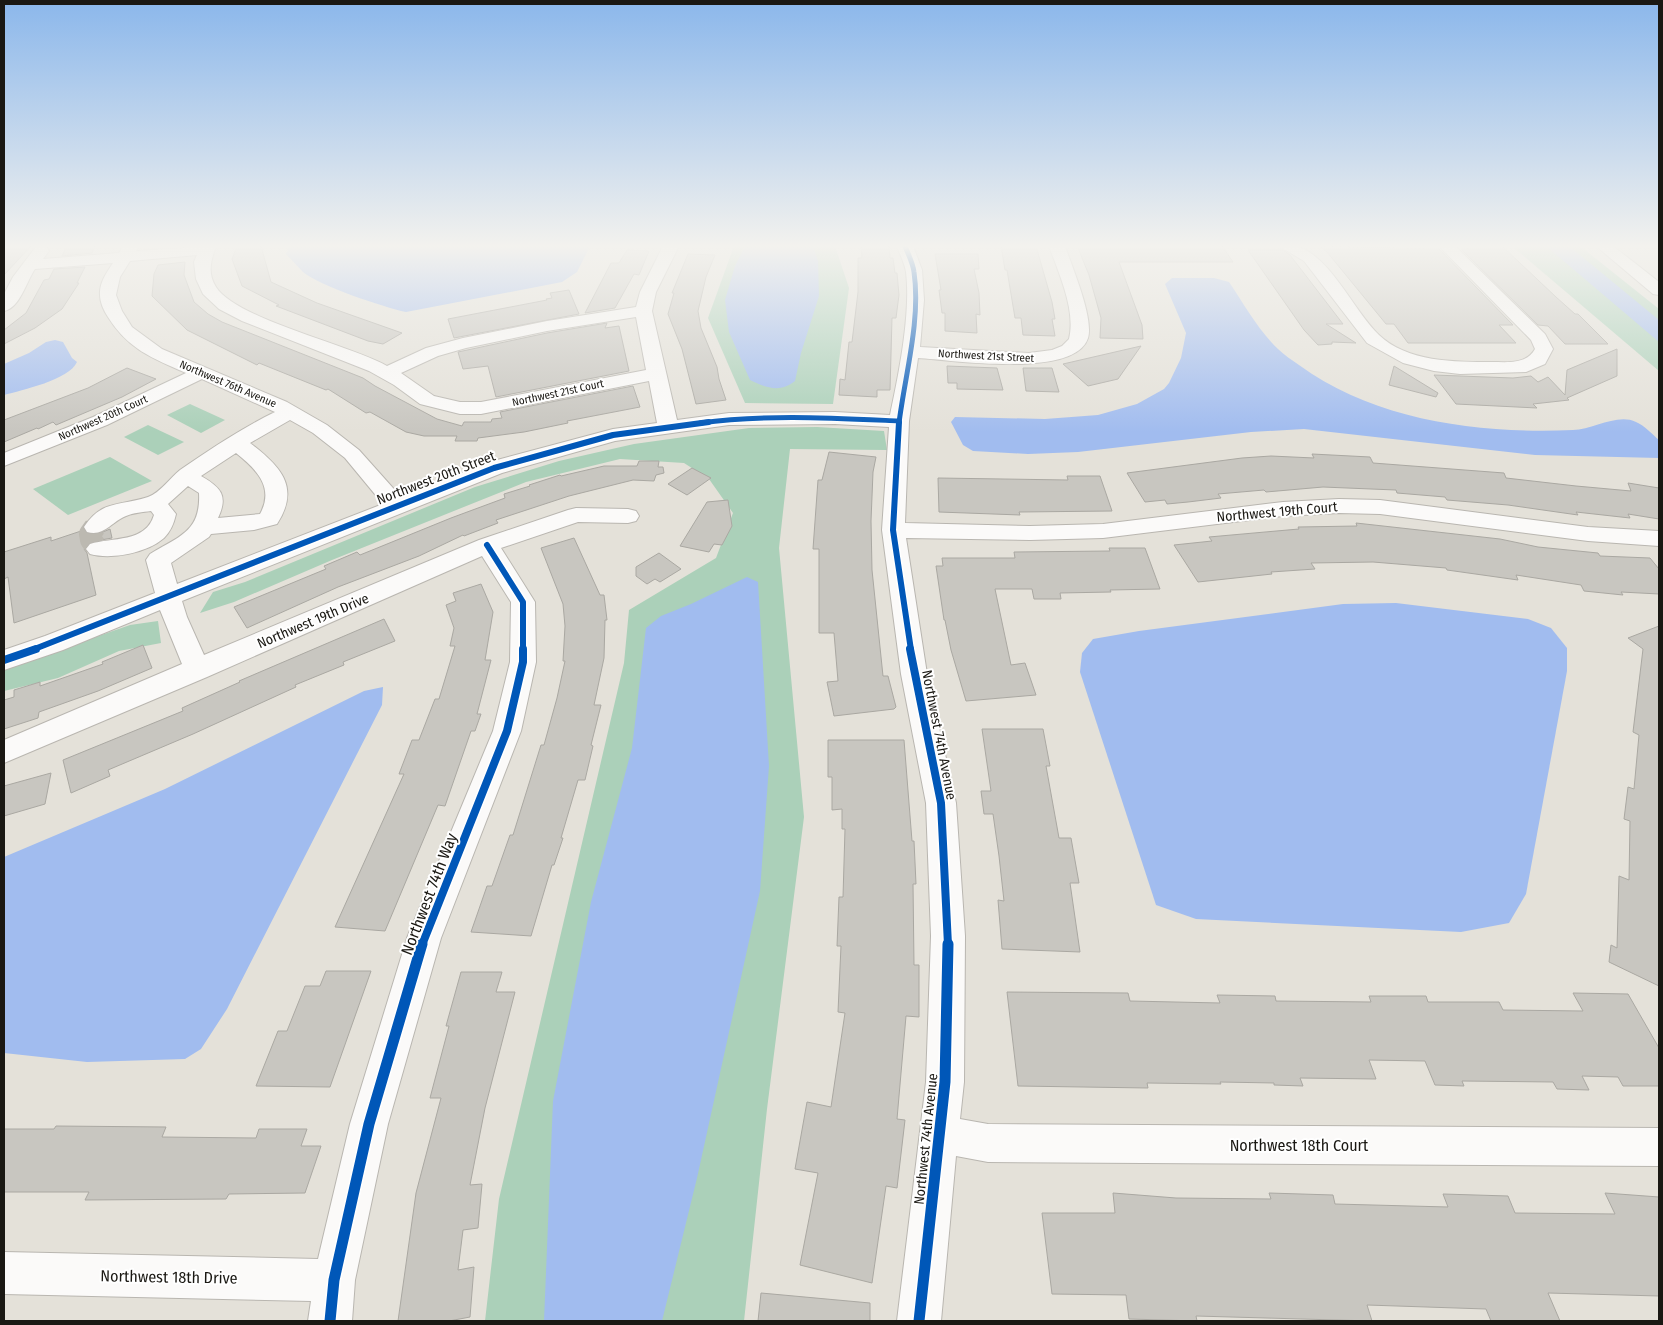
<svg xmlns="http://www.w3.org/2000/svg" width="1663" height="1325" font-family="'Fira Sans Condensed',sans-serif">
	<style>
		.green { fill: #abd0b9 }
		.water { fill: #a1bcef }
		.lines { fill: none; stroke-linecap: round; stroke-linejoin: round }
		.canal { fill: #a1bcef; fill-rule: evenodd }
		.building { fill: #c8c6c0; stroke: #aaa8a2 }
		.minor-tunnel { stroke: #bcb9b1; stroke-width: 22; stroke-dasharray: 22 11; stroke-linecap: butt }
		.minor-casing { stroke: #b9b6b0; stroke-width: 2 }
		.minor { fill: #fbfaf9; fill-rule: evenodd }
		.cycleway-far3-casing { stroke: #fff; stroke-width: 7 }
		.cycleway-far2-casing { stroke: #fff; stroke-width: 9 }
		.cycleway-far1-casing { stroke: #fff; stroke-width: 11 }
		.cycleway-casing { stroke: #fff; stroke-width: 14 }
		.cycleway-far3 { stroke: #0057b8; stroke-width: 5 }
		.cycleway-far2 { stroke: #0057b8; stroke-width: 6 }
		.cycleway-far1 { stroke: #0057b8; stroke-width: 8 }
		.cycleway { stroke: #0057b8; stroke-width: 11 }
		.labels { text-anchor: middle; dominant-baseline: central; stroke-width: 4; stroke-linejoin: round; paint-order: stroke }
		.far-street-label { font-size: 11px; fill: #1a1813; stroke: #fff }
		.street-label { font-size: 14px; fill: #1a1813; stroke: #fff }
		.near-street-label { font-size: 16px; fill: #1a1813; stroke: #fff }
	</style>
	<rect width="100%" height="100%" fill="#e4e1d9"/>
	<g class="green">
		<path d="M734,246H835L849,288L833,404L745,403L708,318Z"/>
		<path d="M1512,246H1580L1659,309V371Z"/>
		<path d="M190,404L225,420L201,433L167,415Z"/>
		<path d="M148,425L184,442L158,455L124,437Z"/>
		<path d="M817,427L884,431L887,450L790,449L779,548L804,817L767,1109L744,1321H485L499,1199L624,663L629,610L716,558L733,513L709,479L684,463L620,459L526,482L332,560L234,602L200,613L213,592L245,582L475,487L559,461L634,444L749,428Z"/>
		<path d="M110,457L152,481L68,515L33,489Z"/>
		<path d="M158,621L161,643L119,651L58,678L4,691V669L130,625Z"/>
	</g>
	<g class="water">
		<path d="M290,246H590L577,272L562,282L406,312C383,307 320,286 303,272C297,266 292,260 286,254Z"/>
		<path d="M745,246H813L818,261L819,296L801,353L795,381C780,393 766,388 750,380L729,332L725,300L735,266Z"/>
		<path d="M1546,246H1561L1659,327V342Z"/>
		<path d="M1172,278H1214L1229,282C1244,304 1258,330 1278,349C1284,355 1292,360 1299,365C1376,421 1479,434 1573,430C1593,430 1617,413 1636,422C1644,425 1652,434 1659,440V458L1535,455L1304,429L1251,432L1078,452L1028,454L973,451L963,445L951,422L955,417L1045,419L1098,415L1137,404L1164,389L1169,383L1181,358L1186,333L1165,284Z"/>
		<path d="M55,340L63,342L72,358L77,362C69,380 22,390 4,395V364L29,353L46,342Z"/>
		<path d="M747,577L758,582L769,766L760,891L697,1178L662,1321H544L553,1101L591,902L632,748L646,628L661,616L691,604Z"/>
		<path d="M1396,603L1528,619L1551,628L1567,648V671L1526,894L1509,923L1461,932L1196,919L1156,905L1080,672L1082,653L1093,639L1139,631L1343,604Z"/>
		<path d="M383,687L382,705L227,1009L201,1049L185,1059L87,1062L4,1053V857L165,789L364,691Z"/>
	</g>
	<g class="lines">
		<path class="canal" d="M1555,246H1569L1659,320V331L1654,330Z"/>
	</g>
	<g class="building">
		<path d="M4,246H31L4,275Z"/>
		<path d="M67,246H95L92,253L62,256Z"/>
		<path d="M237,246H261L271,282L317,303L402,333L383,344L368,341L276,306L279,305L242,286L232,259Z"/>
		<path d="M861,246H889L890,258H893L895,273H897L899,295L896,318H892L890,390H877V397L839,395L840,379L845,380L849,342H852L858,292V258H862Z"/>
		<path d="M1001,246H1036L1052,302L1055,319H1052L1055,336L1023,335L1021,318H1015L1007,270H1005Z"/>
		<path d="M1105,246H1222L1233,262H1119L1142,325L1143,339L1100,338L1101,318L1089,275L1078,248H1105Z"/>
		<path d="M1319,246L1439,249L1513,325H1499L1516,343H1408L1394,324H1386L1327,252Z"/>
		<path d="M1465,246H1502L1556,297L1575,314H1578L1608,344H1565L1548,326L1538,325L1461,249H1468Z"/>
		<path d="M627,250L649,251L639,275L634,274L615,308L585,313L611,263H619Z"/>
		<path d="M1248,250H1283L1290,255L1343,324H1326L1356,343L1332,342V344L1318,345L1304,330Z"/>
		<path d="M688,254L715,255L706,277L698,311L701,328L717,367L719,379L726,400L696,404L682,349L668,314L674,293H672Z"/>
		<path d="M935,254H978L979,269H974L979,293L980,315L976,314L977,333L945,331V313H942L939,290H941Z"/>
		<path d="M185,262L184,275L194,302L208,314L222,322L363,378L375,386L437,419L462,426L464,422H491L492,419L502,418L500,412L633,386L640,407L567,421L568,423L524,432L478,438L477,441H455L457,436H424L406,432L370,412L366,413L328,389L326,390L259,363L257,365L187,330L152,296L154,274L158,265Z"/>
		<path d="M85,267L77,283H79L62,309L35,328L4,344V330L26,313L44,280L49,279L54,269Z"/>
		<path d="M569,290L579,314L454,338L448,319L547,300L546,299L552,298L550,293Z"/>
		<path d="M607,323L605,328L619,326L629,371L496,397L488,366L463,369L458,352L547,333Z"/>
		<path d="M1141,346L1118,379L1088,386L1063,364Z"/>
		<path d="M1617,349V376L1567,398L1569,400L1533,404L1537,408L1456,404L1434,375L1513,378L1531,376L1538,382L1548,377L1565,395L1567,370Z"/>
		<path d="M947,366L997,368L1003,390L957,389V383H948Z"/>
		<path d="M1394,366L1438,393L1436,397L1389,385Z"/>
		<path d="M127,368L156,379L122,397L56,425L53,422L38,429L37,428L4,442V420L88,388Z"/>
		<path d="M1023,368H1052L1059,392L1026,391Z"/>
		<path d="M829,452L876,457L873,472L871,521L872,570L883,676H888L896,707L894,709L834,716L827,682L838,681L834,633H819V549H813L818,480H822Z"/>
		<path d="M1312,454L1370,457L1373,463L1504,473L1506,478L1576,486L1631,491L1628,483L1659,488V519L1628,514L1630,518L1576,512L1578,515L1508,505L1447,500L1445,497L1397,493L1396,490L1371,489L1323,487L1266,492L1264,490L1218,494L1221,498L1188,502L1167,504L1165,500L1145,502L1127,473L1242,458L1271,456L1314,458Z"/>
		<path d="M639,461H659L658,467H663L664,473L656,475L654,481L633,480L569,496L496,520L498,523L464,536L463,535L419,556L338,587L247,628L234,607L326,569L324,566L357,552L360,555L451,518L505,498L504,494L530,486L529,485L560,475L561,476L604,466H637Z"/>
		<path d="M692,468L711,478L687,495L668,484Z"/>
		<path d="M1067,476H1100L1112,511L1019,512L1020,515L939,512L938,478L1068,480Z"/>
		<path d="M728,500L732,526L722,545L714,544L709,552L680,546L707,502Z"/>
		<path d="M1356,523L1500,539L1538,547L1598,553L1600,556L1650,558L1659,569V594L1621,592L1623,595L1584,591L1581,585L1516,575L1518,580L1447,570L1446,568L1373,562L1311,563L1315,569L1271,572L1272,574L1198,582L1174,545L1212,541L1209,537L1299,529L1298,527L1357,526Z"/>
		<path d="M110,529L112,538L90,542L84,549L87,553L96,595L14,623L8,577L4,579V552L51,537V541L84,530L87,534H98Z"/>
		<path d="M574,538L600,595H604L607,620H605L604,658L594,705H601L591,745L593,746L585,780H578L561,838H563L554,865H552L531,936L471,932L487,886H492L510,835H513L541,745H544L557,698L565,661H563L565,626L563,604L541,548Z"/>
		<path d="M1109,548H1145L1160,589L1110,590L1111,592L1060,593L1061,599H1034L1032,589H995L1011,665L1025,663L1036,695L966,701L951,650L945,620H944L936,566H943L942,558H1015L1014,552L1110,551Z"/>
		<path d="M659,553L681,569L660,582L655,579L647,584L636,576V567Z"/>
		<path d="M481,584L493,612L485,660H491L477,714H481L475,731H471L445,806L438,805L385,931L335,927L404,774H399L412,740H419L435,699H439L455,646H450L454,628L446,605L456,601L453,593Z"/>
		<path d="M384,619L395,641L343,662L344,665L295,685L296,687L193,734L108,770L110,776L71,793L63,760L183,711L182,708L240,682L239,681Z"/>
		<path d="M1659,626V986L1609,962L1611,945L1617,948L1619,876L1629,880L1630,821L1624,819L1628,787L1634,789L1639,735L1633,732L1643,649L1628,638Z"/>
		<path d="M143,645L152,668L98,691L39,712L38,718L4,729V700L14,697V690L40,682V686L103,664L102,662Z"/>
		<path d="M982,729H1043L1050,766H1046L1059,838H1071L1079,883H1070L1080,952L1002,949L998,900L1004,901L999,856L993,814H984L981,791H991Z"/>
		<path d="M828,740H904L912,841H914L916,884H913L914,965H919V1017L906,1016L897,1119L905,1120L897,1188L886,1186L872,1283L800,1265L818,1173L795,1169L807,1102L831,1107L845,1013L838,1012L841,946H837L839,897H843L845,829H842V809L832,810V777H828Z"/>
		<path d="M51,773L45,804L4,816V786Z"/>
		<path d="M326,971H371L330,1087L256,1086L278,1031H287L305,986H320Z"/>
		<path d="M461,972H502L496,992H515L485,1108L470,1185L482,1184L478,1228L463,1230L458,1270L474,1267L470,1317L449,1321H398L416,1193L441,1098H430L449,1026H446Z"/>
		<path d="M1007,992L1128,993L1130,1001L1220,1003L1217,995L1275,996L1276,1001L1371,1002L1369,996H1426L1428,1002H1499L1503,1010L1583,1011L1573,993L1628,994L1659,1048V1086H1623L1618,1077L1582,1076L1589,1090L1557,1089L1553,1082L1462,1081L1464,1086L1435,1085L1425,1061L1369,1060L1376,1079L1300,1078L1303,1086L1274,1085V1083L1220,1082L1221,1084L1147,1083L1148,1088L1018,1086Z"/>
		<path d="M56,1126L166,1127L162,1137L256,1138L259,1129H307L301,1146H321L305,1193L229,1194L226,1199L85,1200L89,1192H4V1129H54Z"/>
		<path d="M1113,1193L1176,1198L1271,1199L1269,1193L1333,1195L1335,1204L1448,1207L1443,1194L1508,1196L1515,1213L1615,1214L1605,1193L1659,1197V1296L1548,1293L1560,1321H1491L1486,1309L1367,1305L1372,1321L1196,1316L1197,1321L1129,1319L1126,1295L1052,1294L1042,1213H1115Z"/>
		<path d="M761,1293L870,1303V1321H758Z"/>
	</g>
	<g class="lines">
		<path class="minor-tunnel" d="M95,527L90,534L91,540L98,549"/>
		<defs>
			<g id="minor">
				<path d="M42,246L47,248L49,251L43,259L119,253L123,246H138L136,251L216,246C211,260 207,273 216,287C236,319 350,345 387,366L426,348L463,338L547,321L636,307L640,292L663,246H679L656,292L652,311L677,420L729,413L835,412L890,415C899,373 911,313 906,272C905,264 900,255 897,246H913L922,270L924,300L920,347L1029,353L1052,350L1062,346L1069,339C1076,310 1059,274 1049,246H1065C1072,267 1094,318 1088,338C1075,379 952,360 918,358L909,421L905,523L1030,526L1103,524L1283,502L1339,499L1380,500L1588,527L1659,531V546L1588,541L1380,514L1339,513L1283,516L1103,538L1030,540L906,538L927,674L956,803L965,936L964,1082L960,1119L988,1124L1659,1128V1166L988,1162L956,1156L941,1321H897L926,1082L931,936L926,803L901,674L882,530L889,427L835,424L729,425L615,441L502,473L182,601L187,617L204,655L479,540L568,510L576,508L628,509L636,511L639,516L636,521L628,523L578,522L501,548L535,602L536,662L521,731L441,938L388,1124L355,1280L352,1321H308L311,1301L4,1294V1252L318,1259L350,1124L407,938L493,731L510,662L511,602L482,556L207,677L4,763V740L182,664L160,610L63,650L4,670V650L45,636L155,593L146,560L150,554C179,536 201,532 199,493L188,486L168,504L176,514C174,523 171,531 164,538C147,553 111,560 90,554L86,549L90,544C112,537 146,543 154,515L151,511C143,512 133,513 126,516C111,522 104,537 87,532L84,527C102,499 122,506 148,497C160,493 170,478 180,470C211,449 242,428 275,412L202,379L107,425L4,466V453L93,417L186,373C152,358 128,349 108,317C104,311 100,302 100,295C99,283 107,272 113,263L35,269C26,282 20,308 4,311V294L13,277L35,248ZM197,255L194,262L196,279L203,294L219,309L242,321L369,371L394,385L420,404L460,414H481L649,381L657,423L613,429L486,463L401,497L359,450L327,425L287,402L162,349L132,327L122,311L116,295L120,277L130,261ZM636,317L646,370L481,402H460L434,396L401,373L438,356L466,348L547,331ZM290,420L313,433L345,458L383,504L177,584L171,563L209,537L211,534L254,530L277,524C301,487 280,466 250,443ZM236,453C256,469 275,487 260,514L218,518C229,495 220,487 201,476Z"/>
				<path d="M1279,246C1286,246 1295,245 1301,248C1332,260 1354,311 1379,335C1407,362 1455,362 1491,362C1507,362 1526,365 1535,349L1531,340L1439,246H1455L1545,334L1553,349L1545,364L1526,372L1460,374L1434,371L1403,363L1367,343L1304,261Z"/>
				<path d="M1596,246H1613L1659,282V295L1653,294Z"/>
			</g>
		</defs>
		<use href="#minor" class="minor-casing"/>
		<use href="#minor" class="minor"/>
		<defs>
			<g id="cycleway-far3">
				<path d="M700,423C766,414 833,418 899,421"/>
				<path d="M899,423C905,375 921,320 914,272C913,263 908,254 905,246"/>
			</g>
			<g id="cycleway-far2">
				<path d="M899,422L893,530L911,650"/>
				<path d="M487,545L523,602V650"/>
				<path d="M32,650L494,468L613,435L709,422"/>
			</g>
			<g id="cycleway-far1">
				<path d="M910,649L941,803L948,945"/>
				<path d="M4,660L36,649"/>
				<path d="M422,945L507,731L523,662V649"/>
			</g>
			<g id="cycleway">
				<path d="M330,1321L334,1280L369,1124L422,944"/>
				<path d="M919,1321L945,1082L948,944"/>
			</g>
		</defs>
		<use href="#cycleway-far3" class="cycleway-far3-casing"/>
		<use href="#cycleway-far2" class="cycleway-far2-casing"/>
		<use href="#cycleway-far1" class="cycleway-far1-casing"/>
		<use href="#cycleway" class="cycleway-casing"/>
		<use href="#cycleway-far3" class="cycleway-far3"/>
		<use href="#cycleway-far2" class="cycleway-far2"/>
		<use href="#cycleway-far1" class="cycleway-far1"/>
		<use href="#cycleway" class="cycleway"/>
	</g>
	<linearGradient id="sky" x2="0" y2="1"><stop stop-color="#8bb7eb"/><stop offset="0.57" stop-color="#f3f2ee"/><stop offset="1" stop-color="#f3f2ee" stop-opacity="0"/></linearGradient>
	<rect width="1663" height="432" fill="url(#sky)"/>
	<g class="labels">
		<g class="far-street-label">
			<text transform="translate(986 356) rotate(3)">Northwest 21st Street</text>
			<text transform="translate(228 384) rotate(23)">Northwest 76th Avenue</text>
			<text transform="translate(558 393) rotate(-12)">Northwest 21st Court</text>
			<text transform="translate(103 418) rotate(-24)">Northwest 20th Court</text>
		</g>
		<g class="street-label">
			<text transform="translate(436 478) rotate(-21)">Northwest 20th Street</text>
			<text transform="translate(1277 512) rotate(-5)">Northwest 19th Court</text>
			<text transform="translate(313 621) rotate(-23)">Northwest 19th Drive</text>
			<text transform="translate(939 735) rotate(79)">Northwest 74th Avenue</text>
			<text transform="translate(926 1139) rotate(-84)">Northwest 74th Avenue</text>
		</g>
		<g class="near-street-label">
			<text transform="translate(429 894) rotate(-69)">Northwest 74th Way</text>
			<text x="1299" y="1145">Northwest 18th Court</text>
			<text transform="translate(169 1277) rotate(1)">Northwest 18th Drive</text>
		</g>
	</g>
	<rect width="1663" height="1325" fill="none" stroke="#1a1813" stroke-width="10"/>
</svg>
